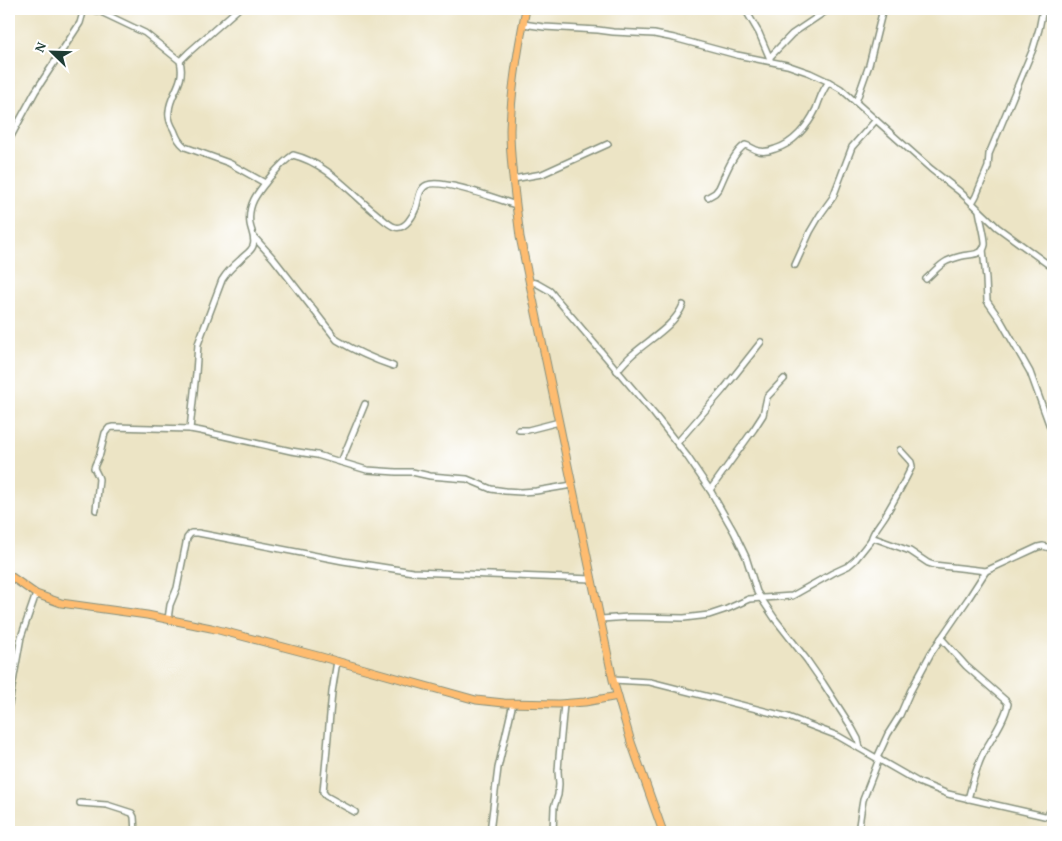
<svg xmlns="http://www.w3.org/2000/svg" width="1062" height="841" font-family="'Gentium Book Plus',serif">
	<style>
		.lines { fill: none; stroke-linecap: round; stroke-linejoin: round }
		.minor-casing { stroke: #86907c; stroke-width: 8 }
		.major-casing { stroke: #86907c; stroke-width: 9 }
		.minor { stroke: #fff; stroke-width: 5 }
		.major { stroke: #febc70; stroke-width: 7 }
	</style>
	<rect width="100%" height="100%" fill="#fff"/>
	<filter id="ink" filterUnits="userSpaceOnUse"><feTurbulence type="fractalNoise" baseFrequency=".02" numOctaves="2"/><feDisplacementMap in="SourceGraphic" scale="10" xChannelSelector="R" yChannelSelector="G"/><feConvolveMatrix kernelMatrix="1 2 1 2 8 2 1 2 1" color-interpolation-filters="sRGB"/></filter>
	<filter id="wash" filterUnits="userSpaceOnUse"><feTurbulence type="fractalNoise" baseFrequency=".0096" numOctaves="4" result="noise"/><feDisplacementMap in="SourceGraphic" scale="20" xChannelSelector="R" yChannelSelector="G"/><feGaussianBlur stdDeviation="1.12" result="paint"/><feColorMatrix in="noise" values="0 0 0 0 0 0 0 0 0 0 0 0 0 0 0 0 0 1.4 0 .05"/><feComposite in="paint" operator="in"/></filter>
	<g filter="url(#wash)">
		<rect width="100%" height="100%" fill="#ece4c5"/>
	</g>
	<g filter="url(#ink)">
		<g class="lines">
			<defs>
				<g id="minor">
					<path d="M91,9L101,12L145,33L180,61C186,83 170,93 169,111C168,117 171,125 174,130C177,138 179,142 185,147L229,163L265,183"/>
					<path d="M745,9L759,33L770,59"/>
					<path d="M1043,9L1039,29L1033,49L989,154L988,167L976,196L972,203L997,227L1053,268"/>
					<path d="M523,24L544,27L598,30L613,32L654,34L674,38L737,55L787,65L810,73L829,82L841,89L931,169L959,191L972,203"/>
					<path d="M770,57L792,34L829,9"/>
					<path d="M180,61L188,53L238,9"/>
					<path d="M856,102L869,65L883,9"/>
					<path d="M9,140L35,92L80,23L84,9"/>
					<path d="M513,179L542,174L608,144"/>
					<path d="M708,197L715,193L719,188C725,175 733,153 745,145C750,146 754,150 759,151C764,152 770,151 775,149C793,144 808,126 816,109C820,99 822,90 829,82"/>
					<path d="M254,237L273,258L337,340C355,351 373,359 393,366"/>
					<path d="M983,249L986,279L987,301L1001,321L1030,372L1053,435"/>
					<path d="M795,265L810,232L820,215L833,197L852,147L876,120"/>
					<path d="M926,279C933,273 939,265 947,261C952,259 957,257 962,256C970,254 983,256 985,245C986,238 980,219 979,210"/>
					<path d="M529,282L536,283L550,291L654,414L687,456L710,490L734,532L746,557L757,592L775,619L807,660L823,683L852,728L858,739L860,748"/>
					<path d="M617,371C622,365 627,359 633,354C650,339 674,326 683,305"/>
					<path d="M190,429L196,373L198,344L222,280C227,272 233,266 240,260C244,255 251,252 253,246C256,239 251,231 250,224C247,203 259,191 271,176C278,168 284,161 293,155C326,163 348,190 373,211C380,216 388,225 395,227C405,230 413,216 416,208C419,200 418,189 427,185C441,178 500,200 516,205"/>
					<path d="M519,430H528L559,422"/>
					<path d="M677,443L723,390L761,342"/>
					<path d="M341,462L365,404"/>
					<path d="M710,490L754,429L763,415L767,397L784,379"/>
					<path d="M96,510L99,479L98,476L94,468L95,465L100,454L105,433L109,428L113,427L190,429L201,431L291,451L317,455L367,470L396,472H412L430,476L467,479L491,489L505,491L521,492L536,491L572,485"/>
					<path d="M871,540C873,531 880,524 885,516C895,499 904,483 912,466L911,462L900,450"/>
					<path d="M168,619L170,605L177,588L187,538L191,533H198L343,561L413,572L592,579"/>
					<path d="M601,619L629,617L684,618L709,615L727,609L749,599L792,596L833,573L848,566L855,560L871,540L874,538L910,551L928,563L934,565L986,571"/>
					<path d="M941,638L966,666L1006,701L1008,704C1005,720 991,739 983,754C976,768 972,784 968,799"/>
					<path d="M337,661L332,692L323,792L326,796L355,812"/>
					<path d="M613,680L650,682L788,717L838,736L918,782L948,794L1053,818"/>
					<path d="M9,704L21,637L36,594"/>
					<path d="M877,758L888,734L900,715L910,692L931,653L968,599L986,571L1038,547L1043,546L1053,549"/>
					<path d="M80,803L107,805L132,813L134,817L135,832"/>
					<path d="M1047,816L1053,807"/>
					<path d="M490,832L498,768L513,703"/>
					<path d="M553,832L554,807L558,795L559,784L558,771L559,757L564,704"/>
					<path d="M858,832L861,812L863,800L879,759"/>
				</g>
				<g id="major">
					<path d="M526,9C518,48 511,90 510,130C510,166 516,202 520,237L613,680L631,742L663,832"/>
					<path d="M9,575L36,594L61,603L147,615L211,628L318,656L476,700L504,703L559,704L585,702L618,696"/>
				</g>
			</defs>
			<use href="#minor" class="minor-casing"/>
			<use href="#major" class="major-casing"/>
			<use href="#minor" class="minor"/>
			<use href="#major" class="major"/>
		</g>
	</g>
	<rect width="1062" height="841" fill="none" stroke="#fff" stroke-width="30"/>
	<g transform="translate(52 52) rotate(293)" stroke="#ffffff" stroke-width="4" paint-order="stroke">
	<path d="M0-4L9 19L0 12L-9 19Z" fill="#1f3d34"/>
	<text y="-8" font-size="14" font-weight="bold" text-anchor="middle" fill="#1f3d34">N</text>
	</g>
</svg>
